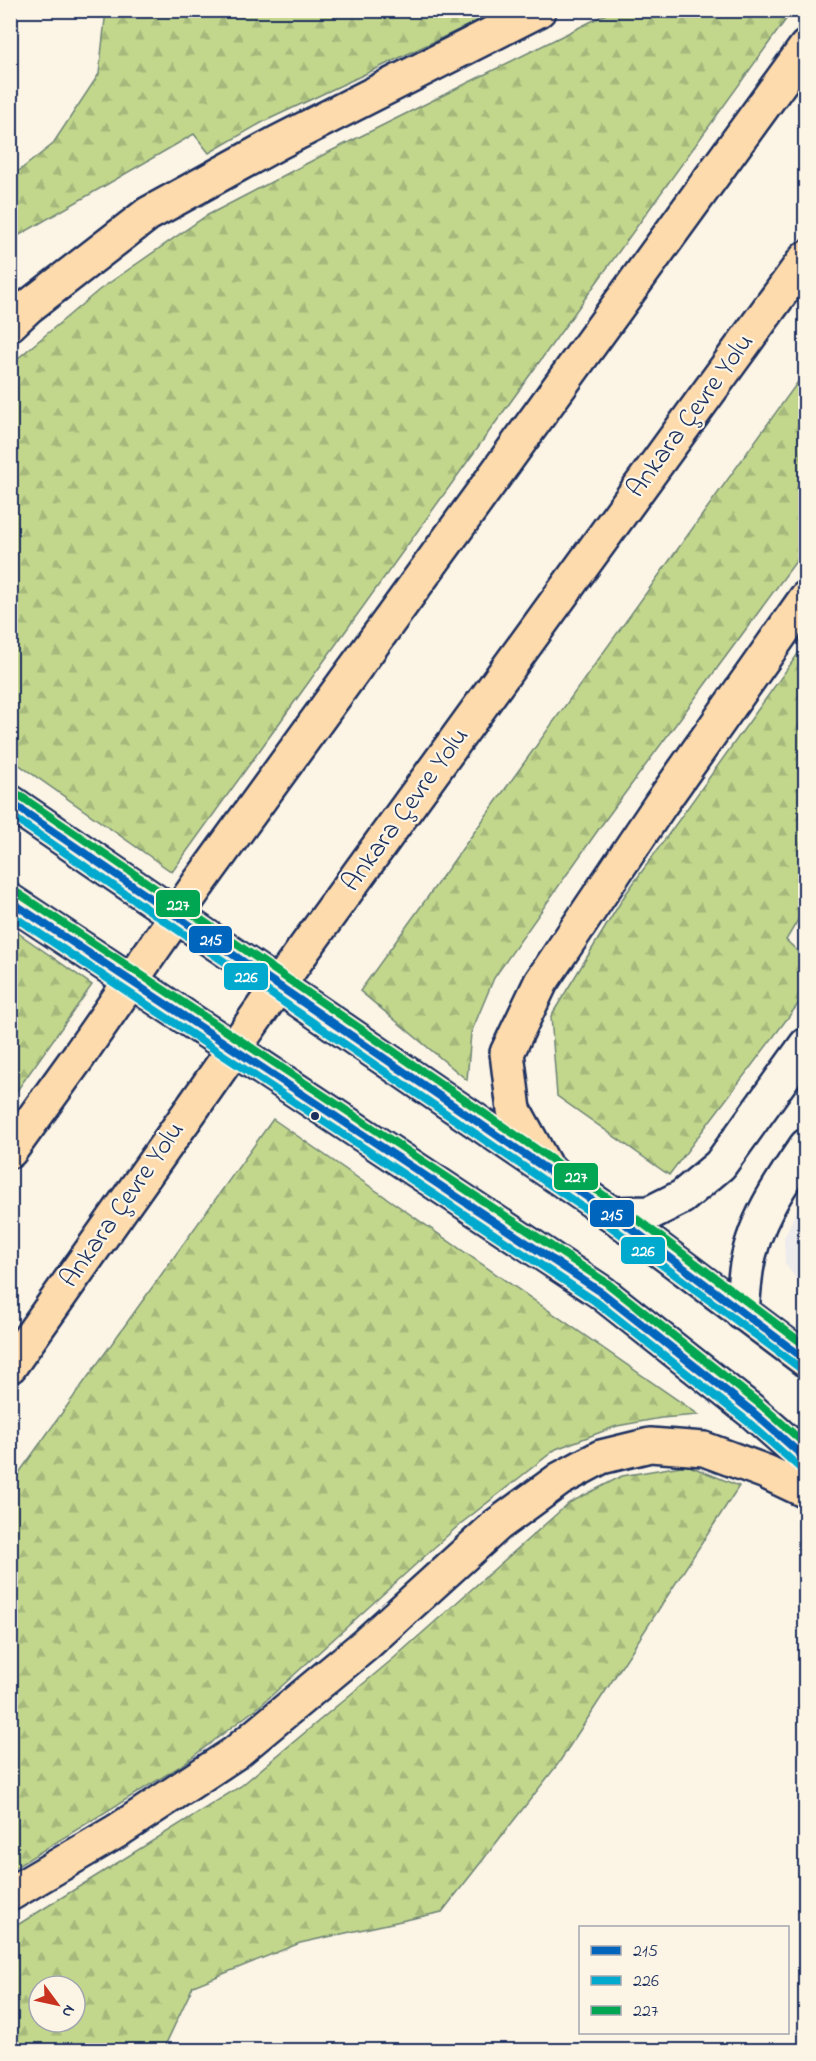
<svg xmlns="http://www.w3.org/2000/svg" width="816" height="2061" font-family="'Indie Flower',sans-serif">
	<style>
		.built { fill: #edebeb }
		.forest { fill: url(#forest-firs); stroke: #6e8375; stroke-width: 1.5; fill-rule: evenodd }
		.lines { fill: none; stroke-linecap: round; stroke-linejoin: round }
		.tertiary-casing { stroke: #1b2f5e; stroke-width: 38 }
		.primary-casing { stroke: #1b2f5e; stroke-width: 38 }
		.motorway-casing { stroke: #1b2f5e; stroke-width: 38 }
		.tertiary { stroke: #fcf5e5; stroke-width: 33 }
		.primary { stroke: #fedbac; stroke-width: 33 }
		.motorway { stroke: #fedbac; stroke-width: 33 }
		.motorway-bridge-casing { stroke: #1b2f5e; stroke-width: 38; stroke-linecap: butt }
		.motorway-bridge { stroke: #fedbac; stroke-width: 33 }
		.bus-1-casing { stroke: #fcf5e5; stroke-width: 12 }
		.bus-2-casing { stroke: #fcf5e5; stroke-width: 12 }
		.bus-3-casing { stroke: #fcf5e5; stroke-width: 12 }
		.bus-1 { stroke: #0065bd; stroke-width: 8 }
		.bus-2 { stroke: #00a9ce; stroke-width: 8 }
		.bus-3 { stroke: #00a651; stroke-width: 8 }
		.bus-dot { fill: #1b2f5e; stroke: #fcf5e5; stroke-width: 2 }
		.labels { text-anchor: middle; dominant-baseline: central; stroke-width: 4.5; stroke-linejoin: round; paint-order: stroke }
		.street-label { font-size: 27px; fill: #1b2f5e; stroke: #fcf5e5 }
		.line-badge { stroke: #fcf5e5; stroke-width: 2 }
		.badge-label { font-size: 16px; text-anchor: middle; font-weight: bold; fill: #fff }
	</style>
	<defs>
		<pattern id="forest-firs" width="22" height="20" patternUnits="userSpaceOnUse" patternTransform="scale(1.5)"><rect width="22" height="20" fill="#c2d78c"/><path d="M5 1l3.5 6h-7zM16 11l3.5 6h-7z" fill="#a6b97b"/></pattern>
	</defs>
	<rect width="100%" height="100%" fill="#fcf5e5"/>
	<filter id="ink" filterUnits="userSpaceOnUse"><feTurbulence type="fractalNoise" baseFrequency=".0167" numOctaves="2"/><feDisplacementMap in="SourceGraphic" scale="12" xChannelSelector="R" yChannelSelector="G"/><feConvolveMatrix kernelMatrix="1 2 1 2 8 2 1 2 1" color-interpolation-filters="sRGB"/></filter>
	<g filter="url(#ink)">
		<path class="built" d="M805,1197V1292L785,1263L784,1238L798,1207Z"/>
		<g class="forest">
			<path d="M110,11L111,10L499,11L263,122L209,153L194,134L11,240V177L52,145L99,74L105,19Z"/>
			<path d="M612,11H792L172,872L11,759V364L99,290L206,216L323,155Z"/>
			<path d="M805,372V549L603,823L494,978L471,1033L467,1080L360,991Z"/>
			<path d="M805,644V908L786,940L805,958V995L669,1175L557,1096L551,1016L625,895Z"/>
			<path d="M11,928L92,985L11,1099Z"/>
			<path d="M273,1119L699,1415L661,1418L617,1426L556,1449L459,1525L261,1705L179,1767L11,1870V1484Z"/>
			<path d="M687,1465L739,1486L558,1764L442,1912L300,1943L193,1986L163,2050H11V1929L241,1786L394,1658L569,1503L622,1476ZM39,1986H75V2022H39Z"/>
		</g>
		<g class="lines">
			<defs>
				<g id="tertiary">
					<path d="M612,1214L650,1213L682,1197L720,1165L806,1045"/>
					<path d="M742,1313C743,1299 744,1285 746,1271C752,1225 780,1184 806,1146"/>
				</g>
				<g id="primary">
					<path d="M10,802L612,1214L806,1360"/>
					<path d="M10,901L601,1292L754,1413L806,1459"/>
				</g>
				<g id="motorway">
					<path d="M10,324L28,307L148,214L279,142L539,10"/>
					<path d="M199,883L806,47"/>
					<path d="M302,952L806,258"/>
					<path d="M10,1151L78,1057"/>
					<path d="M546,1168L514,1110L507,1053L541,982L660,805L806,598"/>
					<path d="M10,1366L184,1120"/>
					<path d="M10,1894L117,1831L235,1753L365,1645L497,1525L560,1479L601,1457L650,1445L704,1449L766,1472L806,1491"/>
				</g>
			</defs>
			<use href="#tertiary" class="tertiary-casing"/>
			<use href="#primary" class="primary-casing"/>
			<use href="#motorway" class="motorway-casing"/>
			<use href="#tertiary" class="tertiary"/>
			<use href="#primary" class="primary"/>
			<use href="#motorway" class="motorway"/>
			<defs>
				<g id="motorway-bridge">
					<path d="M78,1057L199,883"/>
					<path d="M184,1120L302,952"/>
				</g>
			</defs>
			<use href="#motorway-bridge" class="motorway-bridge-casing"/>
			<use href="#motorway-bridge" class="motorway-bridge"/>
			<defs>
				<g id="bus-1">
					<path d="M10,802L612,1214L806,1360"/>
					<path d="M10,901L601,1292L754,1413L806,1459"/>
				</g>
				<g id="bus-2">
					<path d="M10,815L606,1223L800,1368"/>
					<path d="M10,914L595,1301L747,1421L799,1467"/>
				</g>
				<g id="bus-3">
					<path d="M16,793L618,1205L806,1346"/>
					<path d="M16,892L607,1283L761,1405L806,1445"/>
				</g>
			</defs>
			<use href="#bus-1" class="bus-1-casing"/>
			<use href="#bus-2" class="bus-2-casing"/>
			<use href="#bus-3" class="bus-3-casing"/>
			<use href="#bus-1" class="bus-1"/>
			<use href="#bus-2" class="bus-2"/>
			<use href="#bus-3" class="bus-3"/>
		</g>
	</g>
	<circle class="bus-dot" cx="315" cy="1116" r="5"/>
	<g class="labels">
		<g class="street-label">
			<text transform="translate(691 416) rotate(-54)">Ankara Çevre Yolu</text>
			<text transform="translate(406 810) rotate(-54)">Ankara Çevre Yolu</text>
			<text transform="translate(123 1205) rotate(-55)">Ankara Çevre Yolu</text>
		</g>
	</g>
	<g class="line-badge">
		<rect x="155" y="889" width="46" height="29" rx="6" fill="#00a651"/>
		<rect x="188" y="925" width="45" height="29" rx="6" fill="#0065bd"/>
		<rect x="223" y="962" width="46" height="29" rx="6" fill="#00a9ce"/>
		<rect x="553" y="1162" width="46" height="29" rx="6" fill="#00a651"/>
		<rect x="589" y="1199" width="46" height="29" rx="6" fill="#0065bd"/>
		<rect x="620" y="1236" width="46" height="29" rx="6" fill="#00a9ce"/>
	</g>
	<g class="badge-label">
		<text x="178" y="910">227</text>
		<text x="211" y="945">215</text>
		<text x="246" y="982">226</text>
		<text x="576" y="1182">227</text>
		<text x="612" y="1220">215</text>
		<text x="643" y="1256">226</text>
	</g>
	<rect width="816" height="2061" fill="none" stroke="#fcf5e5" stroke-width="36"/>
	<rect x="18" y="18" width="780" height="2025" fill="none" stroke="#1b2f5e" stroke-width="2" filter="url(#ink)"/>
	<rect x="579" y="1926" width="210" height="108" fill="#fcf5e5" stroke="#a2a6af" stroke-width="1.5"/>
	<rect x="591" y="1946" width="30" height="9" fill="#0065bd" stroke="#a2a6af" stroke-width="1.5"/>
	<text x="633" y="1956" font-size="18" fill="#1b2f5e">215</text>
	<rect x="591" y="1976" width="30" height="9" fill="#00a9ce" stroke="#a2a6af" stroke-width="1.5"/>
	<text x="633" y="1986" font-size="18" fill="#1b2f5e">226</text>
	<rect x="591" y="2006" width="30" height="9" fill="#00a651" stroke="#a2a6af" stroke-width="1.5"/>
	<text x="633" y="2016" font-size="18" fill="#1b2f5e">227</text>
	<g transform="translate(57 2004) rotate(123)"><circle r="28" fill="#fcf5e5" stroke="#a2a6af" stroke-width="1.5"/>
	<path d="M0-4.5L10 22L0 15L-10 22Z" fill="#c8321e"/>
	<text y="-9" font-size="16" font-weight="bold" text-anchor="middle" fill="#1b2f5e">N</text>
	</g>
</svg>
